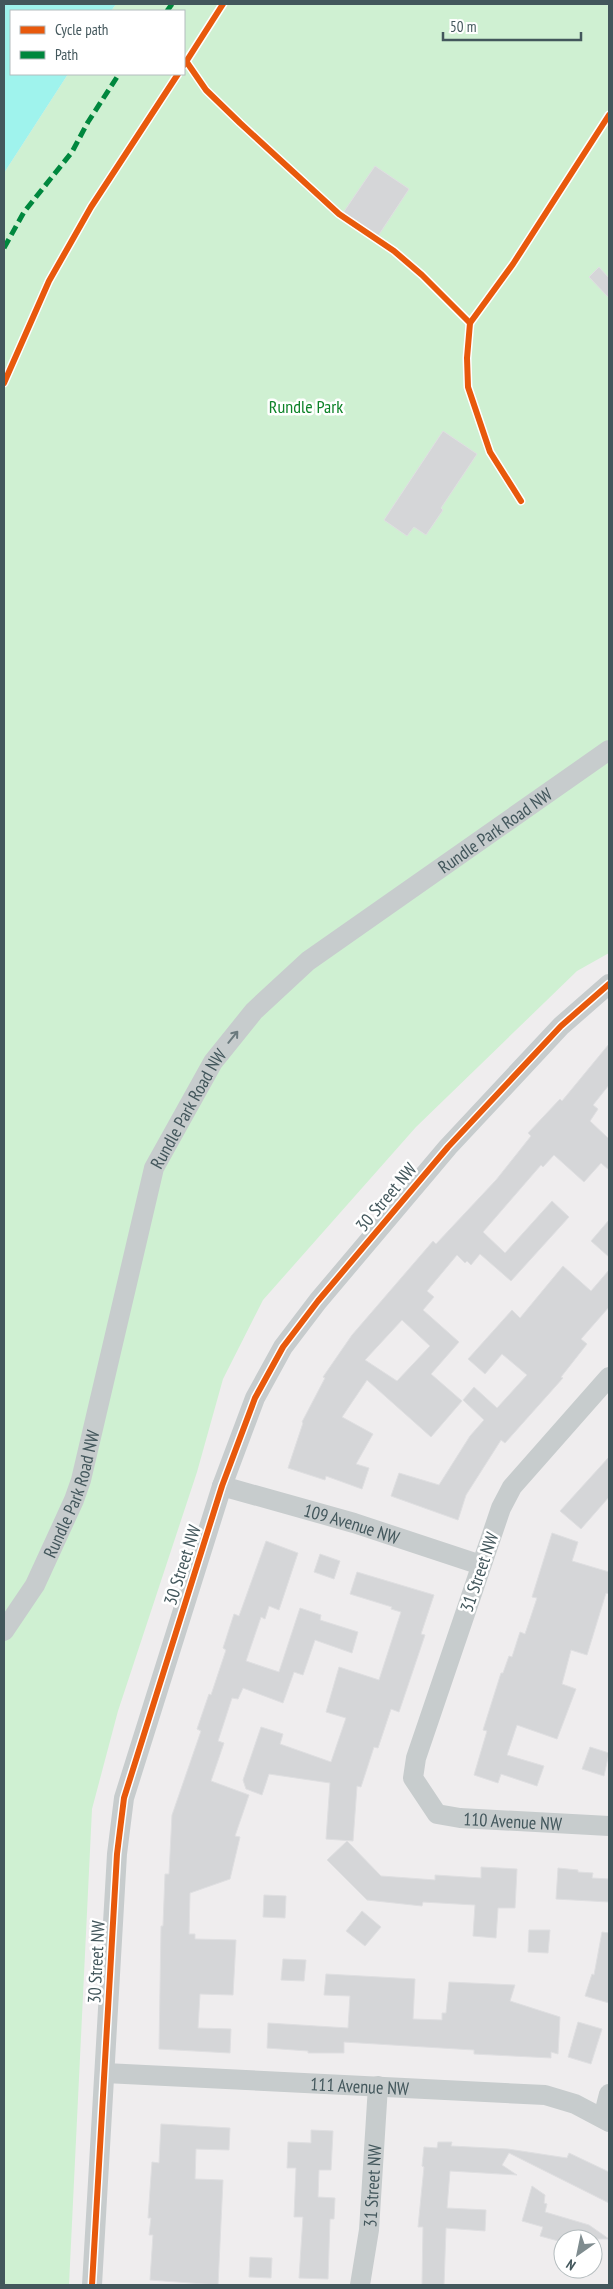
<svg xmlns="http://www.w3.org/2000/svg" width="613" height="2289" font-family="'PT Sans Narrow',sans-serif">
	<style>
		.green { fill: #cff0d2 }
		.water { fill: #9ff3ed }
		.building { fill: #d5d6d8; stroke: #dfdfe1; fill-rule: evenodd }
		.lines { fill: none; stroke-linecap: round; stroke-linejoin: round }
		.minor { stroke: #c7cccd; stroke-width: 20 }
		.quiet { stroke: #00873e; stroke-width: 5; stroke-dasharray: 10 5; stroke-linecap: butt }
		.cycleway-casing { stroke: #fff; stroke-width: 9 }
		.cycleway { stroke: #e8590c; stroke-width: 6 }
		.oneway { stroke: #6b7a7e }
		.labels { text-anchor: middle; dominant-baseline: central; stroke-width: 5; stroke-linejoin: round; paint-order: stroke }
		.park-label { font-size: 18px; fill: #0d8328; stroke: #fff }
		.street-label { font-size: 18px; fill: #43575c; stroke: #fff }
	</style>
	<rect width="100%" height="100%" fill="#efedee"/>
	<path class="green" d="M116,4H609V953L577,971L416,1127L263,1300L223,1379L197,1472L118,1711L92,1809L69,2285H4V173L68,74H184V11H111Z"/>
	<path class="water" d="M4,4H116L111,11H11V74H68L4,173Z"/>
	<g class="building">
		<path d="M375,166L409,189L378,236L343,213Z"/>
		<path d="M599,267L609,278V298L589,277Z"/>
		<path d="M443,431L477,454L441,508L443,510L426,535L414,527L407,536L384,520Z"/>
		<path d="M609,1044V1085L593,1105L598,1109L590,1121L609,1139V1170L601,1163L584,1182L554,1155L543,1167L541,1165L483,1232L505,1253L552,1201L569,1217L511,1281L480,1254L471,1265L467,1261L465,1263L457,1255L427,1291L434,1297L423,1310L459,1342L431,1374L462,1401L431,1437L367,1380L342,1417L373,1434L356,1464L369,1468L362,1489L326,1476L325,1480L288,1468L303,1423L302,1422L325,1378L323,1377L352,1335L433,1241L436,1244L496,1180L531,1136L528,1133L560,1099L562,1101ZM402,1320L430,1346L397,1381L365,1360Z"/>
		<path d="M609,1220V1257L591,1241Z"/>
		<path d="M563,1266L591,1291L609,1270V1307L581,1339L587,1344L561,1377L563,1378L505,1443L501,1440L466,1495L458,1520L391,1496L399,1473L439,1485L470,1436L484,1420L463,1400L474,1387L497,1408L527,1375L502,1354L485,1374L468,1359L512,1310L520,1318Z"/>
		<path d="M609,1457V1497L581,1529L560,1511Z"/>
		<path d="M552,1533L578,1542L572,1561L609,1572V1594L606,1593L587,1655L571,1650L562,1684L576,1689L557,1739L517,1725L507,1755L544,1766L537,1786L501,1774L498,1783L474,1775L487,1731L483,1730L501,1673H503L509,1656L512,1657L520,1632L525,1634L537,1598L532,1597Z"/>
		<path d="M266,1541L298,1553L279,1610L269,1606L265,1619L261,1617L246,1661L279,1672L300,1608L321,1615L320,1620L358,1632L352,1653L315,1640L303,1675L294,1672L283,1703L243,1688L238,1699L232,1698L218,1741L224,1743L211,1781L249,1795L235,1836L240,1837L230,1879L190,1893L189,1934H195V1939L236,1940L233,1995L200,1994L198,2028L231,2029L230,2053L159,2049L161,1926H163L165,1874H169L172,1815L201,1731L197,1729L209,1694L211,1695L226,1650L223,1648L234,1614L239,1616Z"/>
		<path d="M320,1554L340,1561L334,1579L314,1572Z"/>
		<path d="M357,1572L434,1595L421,1634L425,1635L399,1712L391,1709L378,1748L374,1747L361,1787L357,1786L353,1841L326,1839L330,1783L269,1774L262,1795L246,1789L243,1780L261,1727L283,1734L280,1744L331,1762L346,1718L326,1712L339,1667L379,1680L401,1612L391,1609L392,1607L350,1594Z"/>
		<path d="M590,1747L609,1753L604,1776L582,1769Z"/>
		<path d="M347,1841L381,1876L435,1880V1875L481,1878V1867L517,1869L515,1908H498L496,1938L473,1936L475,1905L423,1902L422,1906L367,1900L327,1860Z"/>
		<path d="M558,1868L578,1870V1872L593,1873L592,1878L609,1879V1902L556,1899Z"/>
		<path d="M264,1895L286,1896L285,1918L263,1917Z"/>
		<path d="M362,1911L381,1927L365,1946L346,1931Z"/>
		<path d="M529,1930H550L548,1953L528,1952Z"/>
		<path d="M602,1932L609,1933V2003L585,1996L592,1974L594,1975Z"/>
		<path d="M283,1959L306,1960L304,1981L281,1980Z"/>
		<path d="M326,1974L415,1979L413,2019L442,2020V2013H446L449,1982L515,1985L510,2001L560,2017L558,2054L551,2052V2058L474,2054V2050L344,2042V2053H308V2051L267,2048L268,2023L348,2028L350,1996L324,1995Z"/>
		<path d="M578,2022L602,2029L591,2064L568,2057Z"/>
		<path d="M161,2124L230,2128L229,2150L196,2149L195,2179L223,2180L218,2285L150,2280L153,2235H149L151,2218H148L152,2162L159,2163Z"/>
		<path d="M311,2130L333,2131L331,2170H319L318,2197L335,2198L334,2219H330L328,2279L299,2278L303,2217H294L296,2168H287L288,2142L311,2143Z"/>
		<path d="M438,2142H452L451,2146L508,2149L567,2158L569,2153L609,2172V2203L509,2153L502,2165L517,2175L450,2171L447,2208L486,2210L485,2231L446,2228L444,2285H422L423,2227H418L424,2167L422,2166L424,2147L437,2148Z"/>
		<path d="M532,2186L545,2195L544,2203L547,2204L545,2212L589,2225L609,2239H563L562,2242L540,2236L543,2227L522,2221Z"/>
		<path d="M250,2257L272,2258L271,2278L249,2277Z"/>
	</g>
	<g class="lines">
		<g class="minor">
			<path id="s1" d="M609,1377L512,1487L501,1508L416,1758L413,1778L437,1814L460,1818L609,1826"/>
			<path id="s2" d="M222,1486L354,1523L481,1565"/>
			<path id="s3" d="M4,1631L35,1585L74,1500L81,1480L154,1168L213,1062L254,1011L308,961L609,750"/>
			<path id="s4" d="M105,2073L545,2095L575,2104L609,2122"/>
			<path d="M603,2118L609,2094"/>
			<path d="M92,2285L117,1854L124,1798L222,1486L255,1398L283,1347L318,1301L448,1147L561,1026L609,984"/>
			<path id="s5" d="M360,2285L369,2230L378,2086"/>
		</g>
		<g class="quiet">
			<path d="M167,11L172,4"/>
			<path d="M4,248L24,212L72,152L88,122L119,74"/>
		</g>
		<defs>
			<g id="cycleway">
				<path d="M186,61L206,90L240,123L339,214L394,251L422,275L470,323"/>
				<path d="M184,65L223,4"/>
				<path d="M4,383L49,281L91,207L178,74"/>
				<path d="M521,501L490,452L468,387L467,358L470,323L513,264L609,115"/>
				<path d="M92,2285L117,1854L124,1798L222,1486L255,1398L283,1347L318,1301L448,1147L561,1026L609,984"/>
			</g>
		</defs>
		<use href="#cycleway" class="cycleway-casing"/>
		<use href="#cycleway" class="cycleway"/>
	</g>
	<defs><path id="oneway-shaft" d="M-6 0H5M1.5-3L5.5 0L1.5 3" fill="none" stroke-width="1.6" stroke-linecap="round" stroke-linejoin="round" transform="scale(1.25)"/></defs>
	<use class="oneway" href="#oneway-shaft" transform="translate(233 1037) rotate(-51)"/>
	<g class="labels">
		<g class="park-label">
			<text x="306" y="406">Rundle Park</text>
		</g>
		<g class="street-label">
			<text stroke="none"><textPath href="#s3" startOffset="979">Rundle Park Road NW</textPath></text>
			<text stroke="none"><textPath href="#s3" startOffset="559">Rundle Park Road NW</textPath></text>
			<text transform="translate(386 1197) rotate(-50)">30 Street NW</text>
			<text stroke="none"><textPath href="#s3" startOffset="154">Rundle Park Road NW</textPath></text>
			<text stroke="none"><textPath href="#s2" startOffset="135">109 Avenue NW</textPath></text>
			<text transform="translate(182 1565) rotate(-72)">30 Street NW</text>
			<text transform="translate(479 1572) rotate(-71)">31 Street NW</text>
			<text stroke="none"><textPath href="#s1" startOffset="574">110 Avenue NW</textPath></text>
			<text transform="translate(96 1962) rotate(-87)">30 Street NW</text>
			<text stroke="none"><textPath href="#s4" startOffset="255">111 Avenue NW</textPath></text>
			<text stroke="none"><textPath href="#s5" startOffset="100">31 Street NW</textPath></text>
		</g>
	</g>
	<rect width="613" height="2289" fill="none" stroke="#43575c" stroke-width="10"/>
	<rect x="10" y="10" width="175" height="65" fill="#ffffff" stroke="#b4bcbe"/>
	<rect x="20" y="26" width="25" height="8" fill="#e8590c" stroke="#b4bcbe"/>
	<text x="55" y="35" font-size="15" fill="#43575c">Cycle path</text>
	<rect x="20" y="51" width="25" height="8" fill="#00873e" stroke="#b4bcbe"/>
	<text x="55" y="60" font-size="15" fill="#43575c">Path</text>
	<g transform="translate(578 2254) rotate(213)"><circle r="24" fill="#ffffff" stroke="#b4bcbe"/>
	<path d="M0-4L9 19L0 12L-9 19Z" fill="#7f8c8f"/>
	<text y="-8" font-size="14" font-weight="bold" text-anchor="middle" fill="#43575c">N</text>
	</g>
	<path d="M443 32v8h138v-8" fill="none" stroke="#43575c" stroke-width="2.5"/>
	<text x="450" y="32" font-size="15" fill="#43575c" stroke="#ffffff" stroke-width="4" paint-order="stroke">50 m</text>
</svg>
